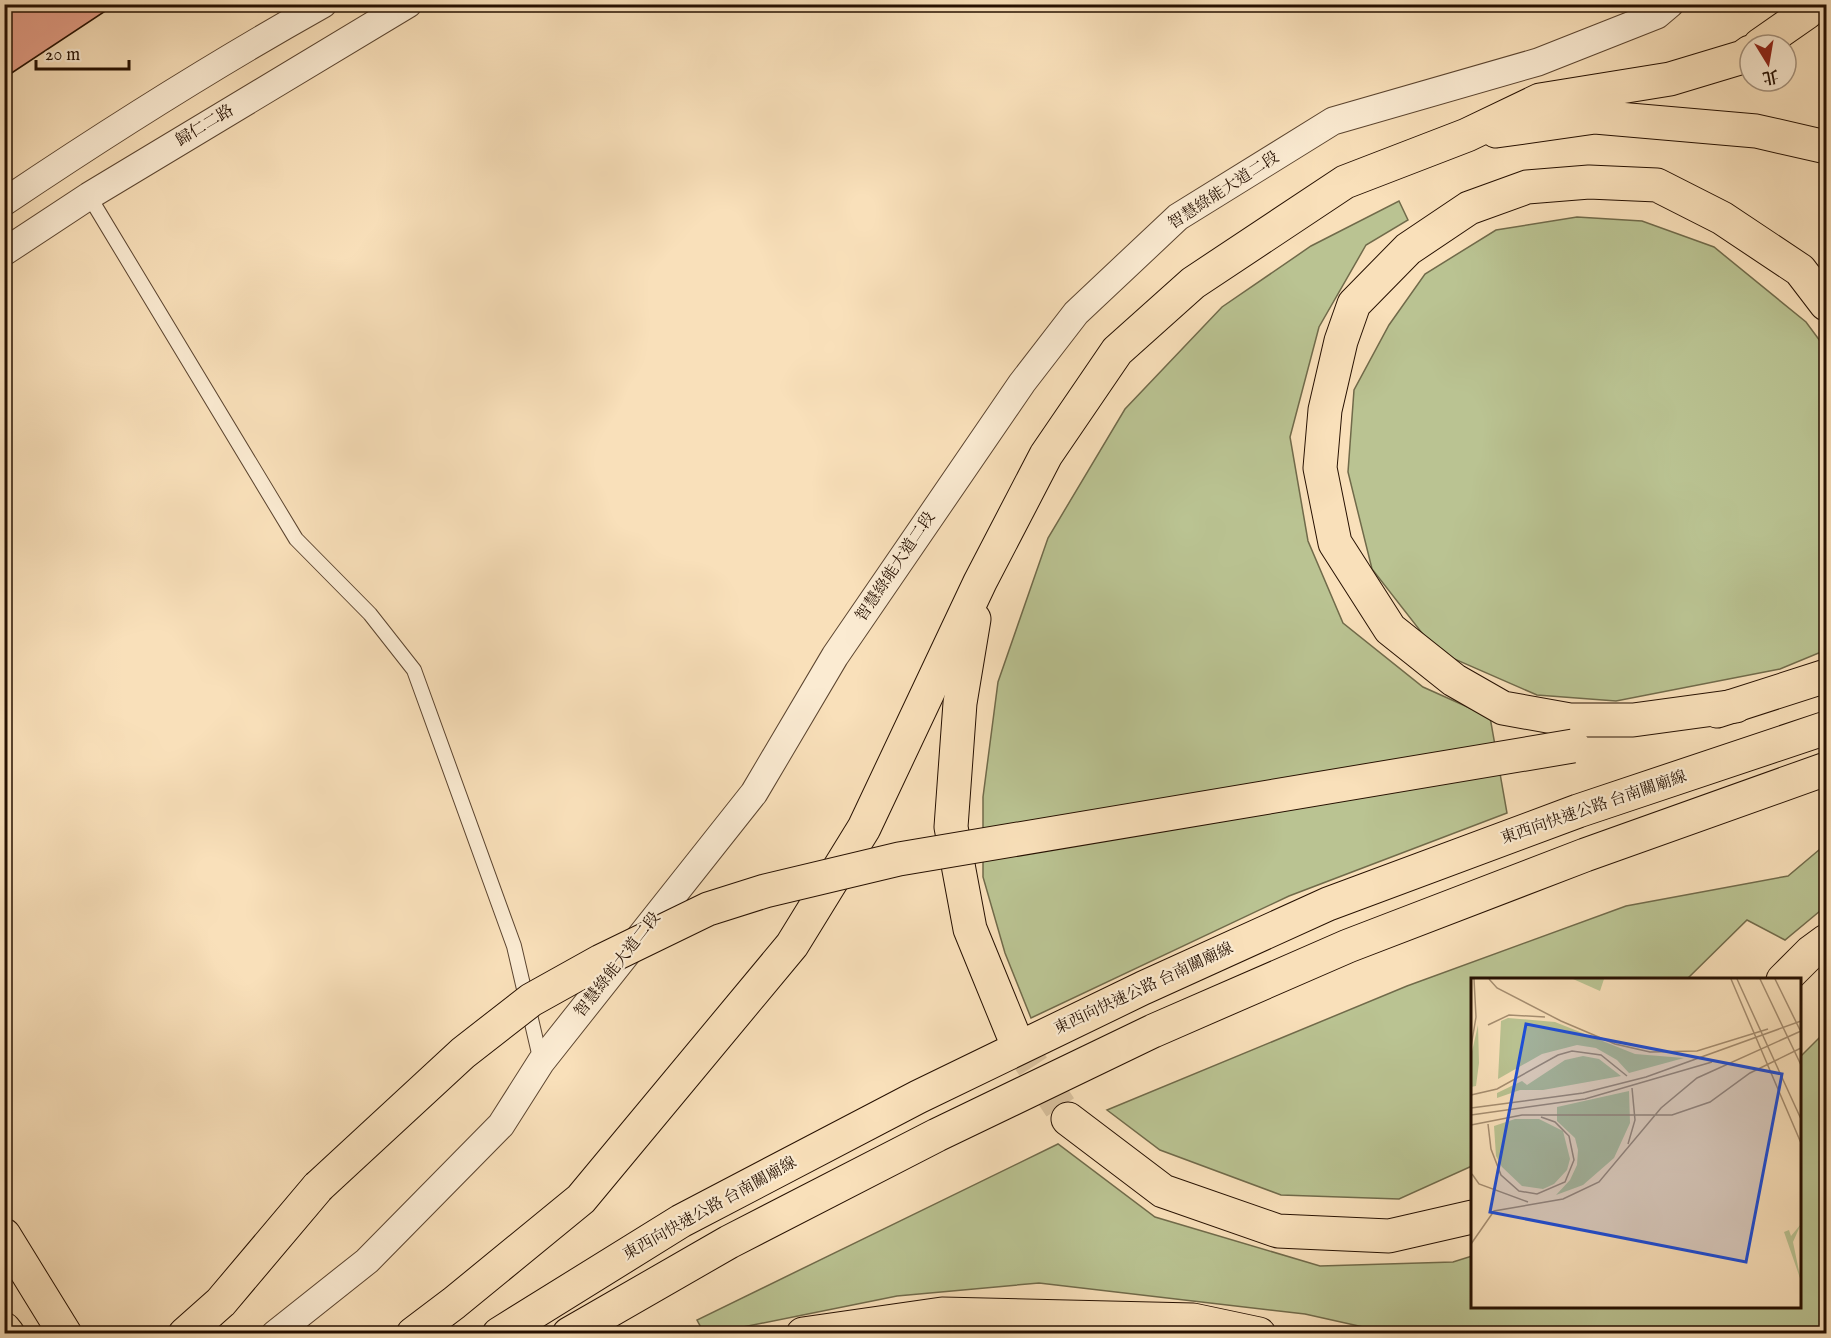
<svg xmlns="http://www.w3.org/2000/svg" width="1831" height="1338" font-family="'IM FELL English','Noto Serif TC',serif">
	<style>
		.green { fill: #bac392; stroke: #706a4a; stroke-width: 1.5 }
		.building { fill: #e69f88; stroke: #261001; stroke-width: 1.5 }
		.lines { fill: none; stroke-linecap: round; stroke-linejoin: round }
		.trunk-tunnel { stroke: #d9c19e; stroke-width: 33; stroke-dasharray: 33 16; stroke-linecap: butt }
		.service-casing { stroke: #5b442f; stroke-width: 16 }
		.minor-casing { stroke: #5b442f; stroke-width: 29 }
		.primary-casing { stroke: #261001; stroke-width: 35 }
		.trunk-casing { stroke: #261001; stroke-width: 35 }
		.service { stroke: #fbebd2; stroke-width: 14 }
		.minor { stroke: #fbebd2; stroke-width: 27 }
		.primary { stroke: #f9e0ba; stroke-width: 33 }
		.trunk { stroke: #f9e0ba; stroke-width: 33 }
		.trunk-bridge-casing { stroke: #261001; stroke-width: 35; stroke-linecap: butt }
		.trunk-bridge { stroke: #f9e0ba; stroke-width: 33 }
		.labels { text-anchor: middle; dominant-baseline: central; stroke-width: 4.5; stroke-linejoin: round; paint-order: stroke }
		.street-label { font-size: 16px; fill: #261001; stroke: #fbebd2 }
		.inset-road { fill: none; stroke: #a58d70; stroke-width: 1.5 }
		.view { fill: #1d4ed8; fill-opacity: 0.15; stroke: #1d4ed8; stroke-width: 3 }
		.inset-edge { fill: none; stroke: #261001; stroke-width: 3 }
	</style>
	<rect width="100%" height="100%" fill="#f9e0ba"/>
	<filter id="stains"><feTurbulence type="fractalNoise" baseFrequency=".00333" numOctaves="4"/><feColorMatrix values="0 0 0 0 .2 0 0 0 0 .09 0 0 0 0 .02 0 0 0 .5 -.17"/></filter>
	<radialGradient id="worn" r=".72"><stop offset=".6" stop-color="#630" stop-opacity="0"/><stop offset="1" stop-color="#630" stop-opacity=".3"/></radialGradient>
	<g class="green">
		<path d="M1399,201L1408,220L1366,245L1319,327L1290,437L1308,541L1343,623L1423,687L1490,717L1507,813L1289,896L1031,1018L1005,953L983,877V797L998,682L1048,538L1125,409L1222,307L1311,246Z"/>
		<path d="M1577,217L1642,221L1714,247L1806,322L1826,349V650L1780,669L1616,701L1537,695L1436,651L1372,569L1348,472L1354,390L1389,325L1425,274L1496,230Z"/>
		<path d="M1826,844V906L1785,940L1747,920L1687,979L1472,980V1166L1399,1199L1281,1195L1160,1150L1107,1110L1407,986L1626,906L1788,876Z"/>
		<path d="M1826,1031V1333H1390L1305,1314L1039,1283L897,1296L713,1333H704L697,1320L1058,1144L1155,1217L1320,1266L1453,1262L1472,1256V1306H1800V1057Z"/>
	</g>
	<path class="building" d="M4,4H116L4,78Z"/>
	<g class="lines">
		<path class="trunk-tunnel" d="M1015,1039L1068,1119"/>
		<defs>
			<path id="service" d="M89,196L296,539L370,614L414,670L514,946L541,1062"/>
			<g id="minor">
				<path d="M4,202C108,132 214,65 323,4"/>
				<path d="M4,252L89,196L408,4"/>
				<path d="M275,1334L367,1261L501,1125L541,1062L754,793L835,656L1022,383L1076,313L1178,217L1333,121L1538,62L1657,15L1670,4"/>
			</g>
			<g id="primary">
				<path d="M4,1235L65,1334"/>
				<path d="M4,1329L8,1334"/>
			</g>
			<g id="trunk">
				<path d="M1760,45L1806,13L1813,4"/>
				<path d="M1496,131L1595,117L1756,131L1826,147"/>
				<path d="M974,619L960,703L951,827L970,929L1015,1039"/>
				<path d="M1736,706L1633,720H1570L1503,708L1454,680L1390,629L1335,543L1320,468L1325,410L1341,341L1354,304L1408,249L1469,208L1527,187L1589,182L1657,185L1722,218L1800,270L1826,304"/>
				<path d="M1717,711L1826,676"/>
				<path d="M1783,980L1811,952L1826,941"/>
				<path d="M1068,1119L1163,1191L1278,1231L1389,1236L1472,1217"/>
				<path d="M185,1334L221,1302L318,1187"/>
				<path d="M413,1334L454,1303L581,1199L792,945L864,828L980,582L1046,455L1117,351L1193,283L1345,182L1467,135L1540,100L1670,79L1743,57L1750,52"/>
				<path d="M499,1334L681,1221L918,1097L1143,988L1328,904L1578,811L1826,728"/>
				<path d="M569,1334L729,1242L937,1135L1153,1031L1348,946L1585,855L1826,769"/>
				<path d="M803,1334L942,1314L1193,1320L1259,1334"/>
			</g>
		</defs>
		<use href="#service" class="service-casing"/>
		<use href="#minor" class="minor-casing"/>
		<use href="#primary" class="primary-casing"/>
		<use href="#trunk" class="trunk-casing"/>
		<use href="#service" class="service"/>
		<use href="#minor" class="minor"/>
		<use href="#primary" class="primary"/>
		<use href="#trunk" class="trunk"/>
		<defs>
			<path id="trunk-bridge" d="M318,1187L463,1053L531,1000L601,961L708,909L765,891L899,859L1573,746"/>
		</defs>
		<use href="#trunk-bridge" class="trunk-bridge-casing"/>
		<use href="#trunk-bridge" class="trunk-bridge"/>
	</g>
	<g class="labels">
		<g class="street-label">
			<text transform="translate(205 126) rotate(-31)">歸仁二路</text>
			<text transform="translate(1224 191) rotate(-33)">智慧綠能大道二段</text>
			<text transform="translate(896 567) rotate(-56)">智慧綠能大道二段</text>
			<text transform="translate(1594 808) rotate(-19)">東西向快速公路 台南關廟線</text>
			<text transform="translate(618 965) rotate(-52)">智慧綠能大道二段</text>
			<text transform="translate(1144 989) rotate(-25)">東西向快速公路 台南關廟線</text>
			<text transform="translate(710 1209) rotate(-29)">東西向快速公路 台南關廟線</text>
		</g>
	</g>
	<g transform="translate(1471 978)">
		<rect width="330" height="330" fill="#f9e0ba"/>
		<path d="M102,1H133L129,13ZM37,40L84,44L164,76L213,80L158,95L146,82L125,70L106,67L71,76L27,101L30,43ZM7,47L8,85L5,108L0,109V78ZM112,78L128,81L150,98L72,112H49L26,120V115L51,103L56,107L94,82ZM158,113L159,145L143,180L112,207L85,217L99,202L106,187L107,172L104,160L86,143V129ZM44,141H68L92,153L99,181L96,192L83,206L72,211L51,208L31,189L25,178L23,148ZM330,246L322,264L330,303L313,254L318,252L320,258Z" fill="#bac392"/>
		<path class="inset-road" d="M18,1L26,10L90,43L144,66L179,74L226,73L297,51M260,1L330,165M266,1L330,141M289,1L330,87M304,1L330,54M17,47L38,37L74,39M0,69L5,39L3,1M0,117L26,111L87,77L101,73L130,77L156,98M0,130L112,115L175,99L330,43M0,137L114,121L241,84M17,146L20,171L30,197L48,213L66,216L94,204L103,182L98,158L84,144L70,139M0,147L51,137H201L239,124L279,95L330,70M157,166L164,142L161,110M1,196L8,206L57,224M0,266L23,233L92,221L128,204L190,130L226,100L330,53"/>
		<path class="view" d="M55,46L311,96L275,284L19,234Z"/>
		<rect width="330" height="330" class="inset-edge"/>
	</g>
	<rect width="1831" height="1338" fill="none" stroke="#f9e0ba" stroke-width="24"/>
	<rect x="6" y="6" width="1819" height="1326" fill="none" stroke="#261001" stroke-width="3"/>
	<rect x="12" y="12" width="1807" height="1314" fill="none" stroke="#261001" stroke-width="1.5"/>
	<g transform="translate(1768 63) rotate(169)"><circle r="28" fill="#fbebd2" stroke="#a6937e" stroke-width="1.5"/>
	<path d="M0-4.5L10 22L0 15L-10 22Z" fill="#8f2418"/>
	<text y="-9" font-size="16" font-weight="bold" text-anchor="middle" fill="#261001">北</text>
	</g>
	<path d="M36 60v9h93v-9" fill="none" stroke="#261001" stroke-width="3"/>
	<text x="45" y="60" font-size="18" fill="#261001" stroke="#fbebd2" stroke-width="4.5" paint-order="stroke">20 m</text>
	<rect width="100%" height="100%" filter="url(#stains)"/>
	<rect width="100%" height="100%" fill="url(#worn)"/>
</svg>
